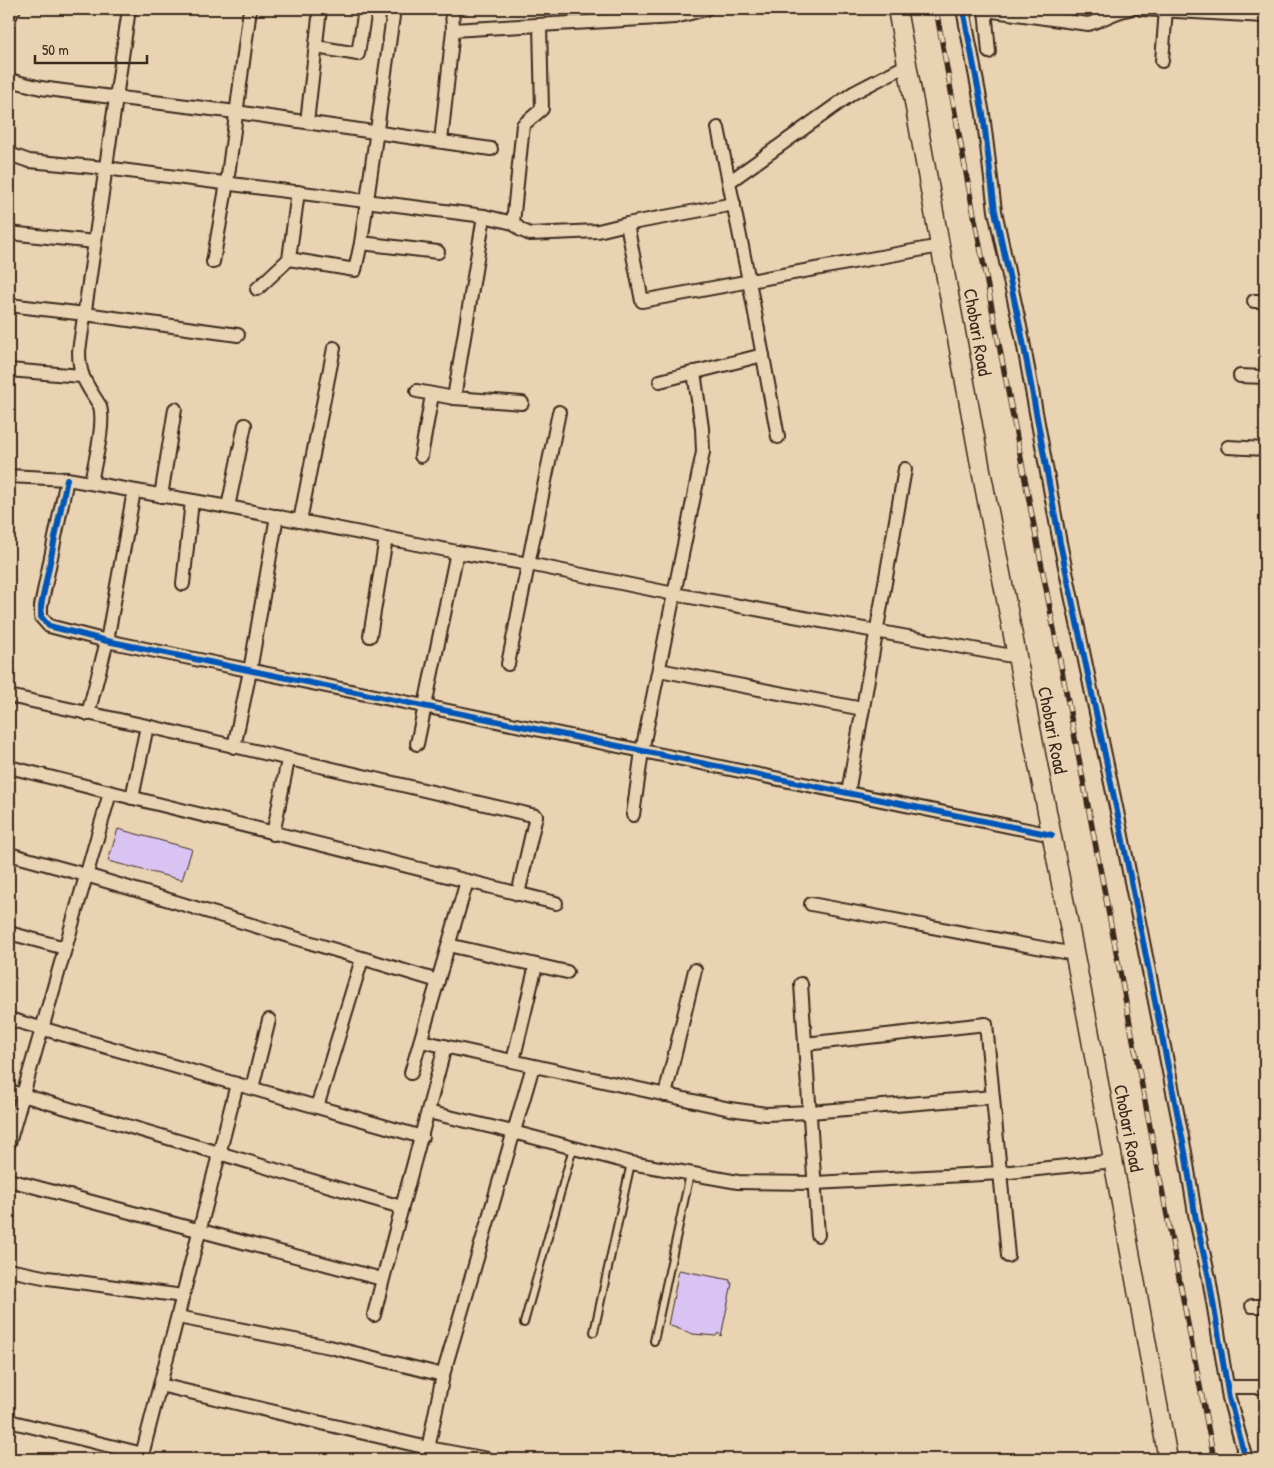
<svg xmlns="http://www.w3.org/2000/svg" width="1274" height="1468" font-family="'Patrick Hand',sans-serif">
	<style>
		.building { fill: #d8c3f3; stroke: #3b2a1e }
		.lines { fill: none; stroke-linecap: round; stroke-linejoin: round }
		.lane-casing { stroke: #3b2a1e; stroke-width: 10 }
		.street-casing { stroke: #3b2a1e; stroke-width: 16 }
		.secondary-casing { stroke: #3b2a1e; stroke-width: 21 }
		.lane { stroke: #e9d3b2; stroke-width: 6 }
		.street { stroke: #e9d3b2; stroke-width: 12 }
		.secondary { stroke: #e9d3b2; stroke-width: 18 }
		.rail-casing { stroke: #3b2a1e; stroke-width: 5.5 }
		.rail { stroke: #e9d3b2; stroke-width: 4; stroke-dasharray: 11; stroke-linecap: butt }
		.cycleway-casing { stroke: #e9d3b2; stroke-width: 9 }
		.cycleway { stroke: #0057b8; stroke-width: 6 }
		.labels { text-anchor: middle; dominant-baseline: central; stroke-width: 4; stroke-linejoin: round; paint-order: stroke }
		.street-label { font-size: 19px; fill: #3b2a1e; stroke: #e9d3b2 }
	</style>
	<rect width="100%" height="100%" fill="#e9d3b2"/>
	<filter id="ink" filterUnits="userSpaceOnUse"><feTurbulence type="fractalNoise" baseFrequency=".02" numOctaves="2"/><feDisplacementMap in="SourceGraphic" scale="10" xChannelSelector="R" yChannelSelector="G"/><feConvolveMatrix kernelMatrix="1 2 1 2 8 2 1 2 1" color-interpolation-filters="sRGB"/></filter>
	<g filter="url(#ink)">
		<g class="building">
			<path d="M118,829L192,849L182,880L108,861Z"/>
			<path d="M679,1270L730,1280V1283H732L721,1336L718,1333L716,1336L693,1334L668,1325Z"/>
		</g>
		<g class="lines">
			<defs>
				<g id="lane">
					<path d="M524,1323L573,1148"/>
					<path d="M594,1332L631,1163"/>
					<path d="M654,1341L690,1174"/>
				</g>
				<g id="street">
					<path d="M963,9L983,114L995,211L1022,336L1060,543L1119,821L1185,1152L1196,1220L1209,1278L1229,1398L1246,1459"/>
					<path d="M985,9L989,52"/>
					<path d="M1141,9L1265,16"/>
					<path d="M986,10L1088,24C1103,20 1115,11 1129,9"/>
					<path d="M9,18L14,9"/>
					<path d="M453,30L675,17L706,9"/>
					<path d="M316,47L358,54L365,9"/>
					<path d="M1162,61L1166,9"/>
					<path d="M9,80L41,88L63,91L236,112L491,149"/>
					<path d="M307,122L320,9"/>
					<path d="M718,128L749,281L778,437"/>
					<path d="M441,141L453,30L452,9"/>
					<path d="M9,154L29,161L105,168L484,216L513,223L521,230L530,234L598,231L627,224L734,204"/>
					<path d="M729,182L853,93L907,65"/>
					<path d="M513,223L523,125L542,109L540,25"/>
					<path d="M627,224L642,301L940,246"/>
					<path d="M9,233L95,242"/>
					<path d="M361,243L438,252"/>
					<path d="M289,259L298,192"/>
					<path d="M213,262L227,183L250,9"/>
					<path d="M257,289L289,259L355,270L361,243L394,9"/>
					<path d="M1254,301H1265"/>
					<path d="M9,305L85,314L238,335"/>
					<path d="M9,370L81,376"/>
					<path d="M1240,376L1265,377"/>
					<path d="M660,381L763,355"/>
					<path d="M417,391L454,398L522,403"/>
					<path d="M454,398L484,216"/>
					<path d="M1228,447L1265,449"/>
					<path d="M421,456L432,395"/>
					<path d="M9,476L67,479L228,507L457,552L529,564L674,594L1017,657"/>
					<path d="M67,479L41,606V617L49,626L107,641L1052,835"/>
					<path d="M91,482C95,461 105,425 100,406C87,385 79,377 79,351L129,9"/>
					<path d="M161,496L175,409"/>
					<path d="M228,507L245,425"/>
					<path d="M300,521L334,348"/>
					<path d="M183,584L192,501"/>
					<path d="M370,636L386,538"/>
					<path d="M508,664L559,412"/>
					<path d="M659,670L863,709"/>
					<path d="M9,696L147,726L536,816L518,894"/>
					<path d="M88,714L107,641L134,491"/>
					<path d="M417,744L457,552"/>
					<path d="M234,747L250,671L277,516"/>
					<path d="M9,767L556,903"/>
					<path d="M848,793L905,469"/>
					<path d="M132,798L147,726"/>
					<path d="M633,815L642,751L703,452L702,428L694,372"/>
					<path d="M273,834L288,760"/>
					<path d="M9,854L86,875L438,981"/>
					<path d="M811,904L1074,954"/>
					<path d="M9,933L65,948"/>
					<path d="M448,945L567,972"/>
					<path d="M801,984L818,1235"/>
					<path d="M9,1019L422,1137"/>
					<path d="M421,1041L730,1109L766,1114L810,1112L993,1097"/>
					<path d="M805,1044L986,1024L1008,1256"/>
					<path d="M513,1061L536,965"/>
					<path d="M411,1073L467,881"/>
					<path d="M252,1088L269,1020"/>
					<path d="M9,1091L401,1207"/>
					<path d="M665,1095L695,970"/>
					<path d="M317,1107L362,959"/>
					<path d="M428,1112L513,1132L631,1163L738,1182L815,1183L1001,1173L1114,1161"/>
					<path d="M9,1143L110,793"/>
					<path d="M9,1180L382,1279"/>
					<path d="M9,1270L48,1278L183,1296"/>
					<path d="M1252,1306H1265"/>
					<path d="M374,1315C396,1225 422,1136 445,1046"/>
					<path d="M178,1317L330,1347L443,1375"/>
					<path d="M160,1385L428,1448L488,1459"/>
					<path d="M1228,1387H1265"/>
					<path d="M9,1421L143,1454"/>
					<path d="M141,1459L237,1084"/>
					<path d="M426,1459L443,1375L533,1066"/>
				</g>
				<path id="secondary" d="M897,9L981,470L1087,1018L1168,1459"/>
			</defs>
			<use href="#lane" class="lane-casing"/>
			<use href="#street" class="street-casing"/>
			<use href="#secondary" class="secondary-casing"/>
			<use href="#lane" class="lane"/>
			<use href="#street" class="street"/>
			<use href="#secondary" class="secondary"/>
			<defs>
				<path id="rail" d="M936,9L969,189L1214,1459"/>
			</defs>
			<use href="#rail" class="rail-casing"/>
			<use href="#rail" class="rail"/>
			<defs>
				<g id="cycleway">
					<path d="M963,9L983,114L995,211L1022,336L1060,543L1119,821L1185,1152L1196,1220L1209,1278L1229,1398L1246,1459"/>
					<path d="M67,479L41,606V617L49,626L107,641L1052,835"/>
				</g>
			</defs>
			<use href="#cycleway" class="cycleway-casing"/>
			<use href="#cycleway" class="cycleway"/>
		</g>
	</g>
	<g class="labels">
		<g class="street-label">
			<text transform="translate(978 332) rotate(80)">Chobari Road</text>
			<text transform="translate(1053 730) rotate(79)">Chobari Road</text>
			<text transform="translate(1129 1128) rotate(79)">Chobari Road</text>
		</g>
	</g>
	<rect width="1274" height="1468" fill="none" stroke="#e9d3b2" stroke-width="30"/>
	<rect x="15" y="15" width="1244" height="1438" fill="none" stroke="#3b2a1e" stroke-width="2" filter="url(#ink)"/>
	<path d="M35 55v8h112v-8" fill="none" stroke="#3b2a1e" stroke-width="2.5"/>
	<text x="42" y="55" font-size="15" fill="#3b2a1e" stroke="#e9d3b2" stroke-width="4" paint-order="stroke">50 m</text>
</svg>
